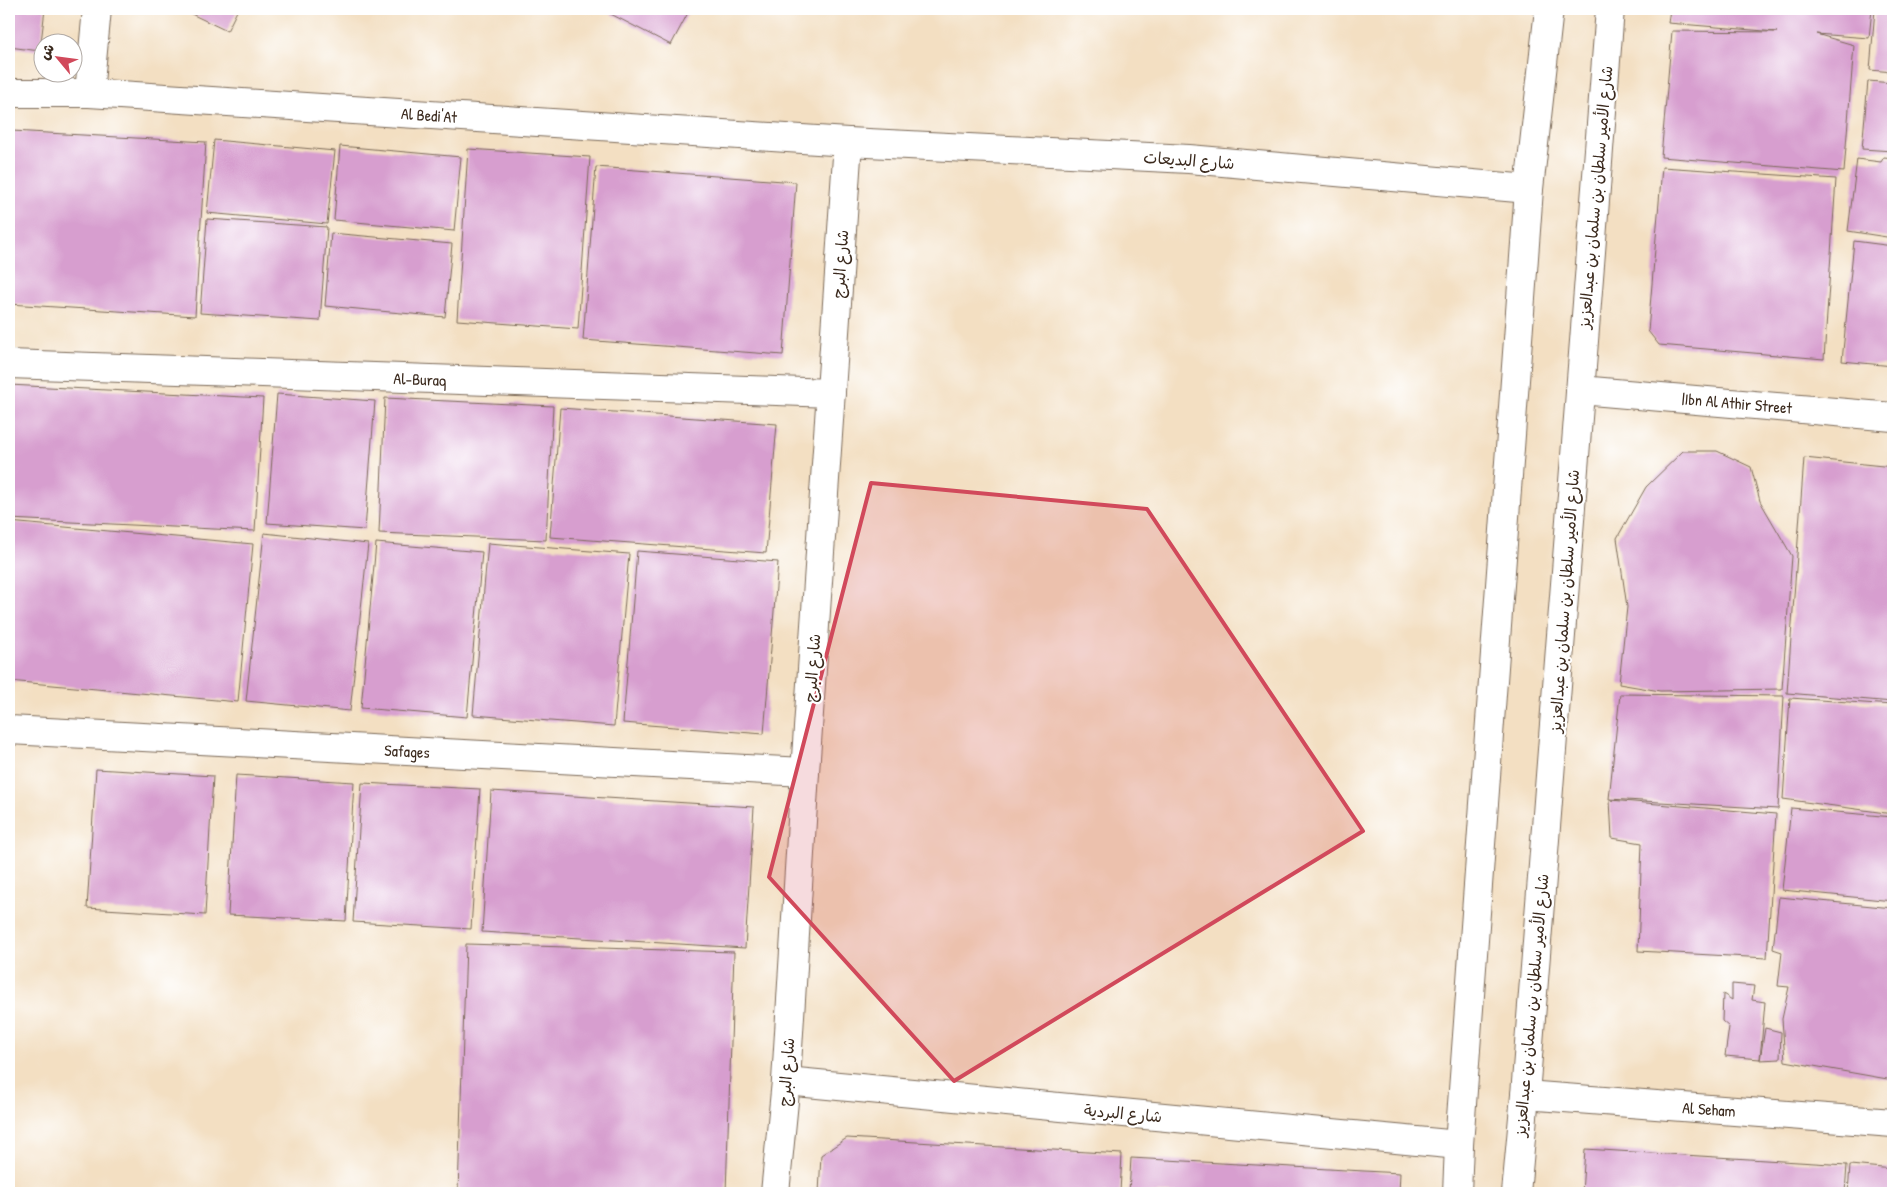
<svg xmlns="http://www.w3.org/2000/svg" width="1902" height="1202" font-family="'Patrick Hand','Playpen Sans Arabic',sans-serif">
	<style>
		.building { fill: #d79ecf }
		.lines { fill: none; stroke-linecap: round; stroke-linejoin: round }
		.minor-casing { stroke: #7b6957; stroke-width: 30 }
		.minor { stroke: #fff; stroke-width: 28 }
		.marked { fill: #d1495b; fill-opacity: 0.2; stroke: #d1495b; stroke-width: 4; stroke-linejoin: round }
		.labels { text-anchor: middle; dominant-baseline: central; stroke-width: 4.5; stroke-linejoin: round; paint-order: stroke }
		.street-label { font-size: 16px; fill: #3b2a1e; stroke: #fff }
	</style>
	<rect width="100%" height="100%" fill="#fff"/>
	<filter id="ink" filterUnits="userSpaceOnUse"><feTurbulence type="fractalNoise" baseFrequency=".02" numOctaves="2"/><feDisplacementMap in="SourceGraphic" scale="10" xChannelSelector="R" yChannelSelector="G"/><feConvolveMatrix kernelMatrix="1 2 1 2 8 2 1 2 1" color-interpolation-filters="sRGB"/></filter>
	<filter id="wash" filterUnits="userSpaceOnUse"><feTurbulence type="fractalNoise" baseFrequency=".0096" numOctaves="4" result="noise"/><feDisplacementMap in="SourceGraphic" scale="20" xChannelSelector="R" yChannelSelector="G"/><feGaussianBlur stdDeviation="1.12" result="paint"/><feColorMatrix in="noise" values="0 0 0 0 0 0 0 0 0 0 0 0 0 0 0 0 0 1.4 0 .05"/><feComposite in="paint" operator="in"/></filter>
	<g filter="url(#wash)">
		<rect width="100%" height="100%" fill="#f3dfc2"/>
		<g id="blocks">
			<g class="building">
				<path d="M9,9H45L40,51L9,47Z"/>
				<path d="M181,9H238L227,31Z"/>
				<path d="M601,9H690L671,45Z"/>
				<path d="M1670,9H1872L1869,38L1816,34L1854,45L1844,172L1661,157L1672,31L1777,32L1668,23Z"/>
				<path d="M1875,9H1893V72L1870,70Z"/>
				<path d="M1868,81L1893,83V151L1862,149Z"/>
				<path d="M12,131L206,142L195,316L9,304V181Z"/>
				<path d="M214,140L335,151L327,224L207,213Z"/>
				<path d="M340,146L461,157L454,231L334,220Z"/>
				<path d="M468,149L590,157L578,329L457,320Z"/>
				<path d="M1884,157L1893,158V238L1848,231L1857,159L1881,162Z"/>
				<path d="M596,167L796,182L783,355L583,340Z"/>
				<path d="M1662,167L1836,179L1824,359L1659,345L1648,331Z"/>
				<path d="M207,219L327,227L320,321L200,313Z"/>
				<path d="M331,233L452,244L445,317L325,306Z"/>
				<path d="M1854,241L1893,246V366L1842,361Z"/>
				<path d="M9,385L263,398L255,531L9,519Z"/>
				<path d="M277,394L375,401L365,530L267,523Z"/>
				<path d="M385,398L553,406L546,540L379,533Z"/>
				<path d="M560,408L777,424L766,553L550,537Z"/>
				<path d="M1683,451H1717L1751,467L1760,501L1792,556L1782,689L1660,691L1619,684L1627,607L1617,538L1646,487Z"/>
				<path d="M1804,458L1893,467V702L1787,693Z"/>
				<path d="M9,522L253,544L238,702L9,681Z"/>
				<path d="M264,533L368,544L350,711L246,701Z"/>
				<path d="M376,543L482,552L467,717L361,708Z"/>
				<path d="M488,543L629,554L614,726L473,715Z"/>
				<path d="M637,551L778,562L764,734L623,723Z"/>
				<path d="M1620,694L1784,696L1778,809L1609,799Z"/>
				<path d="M1790,698L1893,705V814L1783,799Z"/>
				<path d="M96,769L213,776L205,915L87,908Z"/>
				<path d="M236,775L354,782L346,921L228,915Z"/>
				<path d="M362,783L480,789L471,929L353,922Z"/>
				<path d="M491,791L754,807L745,948L482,932Z"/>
				<path d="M1610,800L1776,814L1767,958L1638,951L1642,843L1612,838Z"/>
				<path d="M1791,808L1893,817V901L1782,890Z"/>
				<path d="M1779,897L1893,908V1080L1785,1061L1782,1019L1789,987L1778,986L1782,952L1773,949Z"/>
				<path d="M466,944L734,952L726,1193H458Z"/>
				<path d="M1732,984L1754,986L1752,1000L1765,1002L1760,1059L1725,1056L1729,1027L1722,1021L1723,994L1732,1000Z"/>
				<path d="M1765,1028L1781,1032L1780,1059L1760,1060Z"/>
				<path d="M847,1138L1122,1154L1120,1193H819L821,1155Z"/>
				<path d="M1585,1149L1847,1165L1845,1193H1582Z"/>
				<path d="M1131,1158L1400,1173L1399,1193H1129Z"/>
				<path d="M1850,1165L1893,1169V1193H1848Z"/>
			</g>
		</g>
	</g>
	<g filter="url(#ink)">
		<use href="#blocks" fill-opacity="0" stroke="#7b6957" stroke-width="1"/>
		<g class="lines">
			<defs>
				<g id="minor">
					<path d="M9,93H89L848,142L1189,159L1529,189"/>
					<path d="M89,93L97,9"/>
					<path d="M9,364L831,393"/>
					<path d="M1580,390L1893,417"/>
					<path d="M9,730L805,772"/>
					<path d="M786,1081L1459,1145"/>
					<path d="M1525,1095L1893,1123"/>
					<path d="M775,1193L786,1081L805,772L848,142"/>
					<path d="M1457,1193L1459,1145L1529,189L1549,9"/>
					<path d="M1516,1193L1525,1095L1610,9"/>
				</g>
			</defs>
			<use href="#minor" class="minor-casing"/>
			<use href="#minor" class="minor"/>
		</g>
	</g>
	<path class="marked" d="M871,483L1147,509L1363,831L954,1081L769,877Z"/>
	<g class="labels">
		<g class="street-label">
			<text transform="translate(429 115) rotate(4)">Al Bedi'At</text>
			<text transform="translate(1189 160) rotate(4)">شارع البديعات</text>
			<text transform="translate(1595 197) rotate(-85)">شارع الأمير سلطان بن سلمان بن عبدالعزيز</text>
			<text transform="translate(840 264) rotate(-86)">شارع البرج</text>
			<text transform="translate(420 379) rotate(2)">Al-Buraq</text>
			<text transform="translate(1737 403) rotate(5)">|Ibn Al Athir Street</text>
			<text transform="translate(1564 601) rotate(-86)">شارع الأمير سلطان بن سلمان بن عبدالعزيز</text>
			<text transform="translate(812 668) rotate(-86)">شارع البرج</text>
			<text transform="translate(407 751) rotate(3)">Safages</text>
			<text transform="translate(1531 1005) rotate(-85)">شارع الأمير سلطان بن سلمان بن عبدالعزيز</text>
			<text transform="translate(786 1072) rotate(-86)">شارع البرج</text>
			<text transform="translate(1709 1109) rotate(4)">Al Seham</text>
			<text transform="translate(1123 1113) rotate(5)">شارع البردية</text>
		</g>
	</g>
	<rect width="1902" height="1202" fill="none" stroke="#fff" stroke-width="30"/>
	<g transform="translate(58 58) rotate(299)"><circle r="24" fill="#ffffff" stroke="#b1aaa5"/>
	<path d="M0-4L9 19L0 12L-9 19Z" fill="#d1495b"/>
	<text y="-8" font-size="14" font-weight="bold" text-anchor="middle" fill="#3b2a1e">ش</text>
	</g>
</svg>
